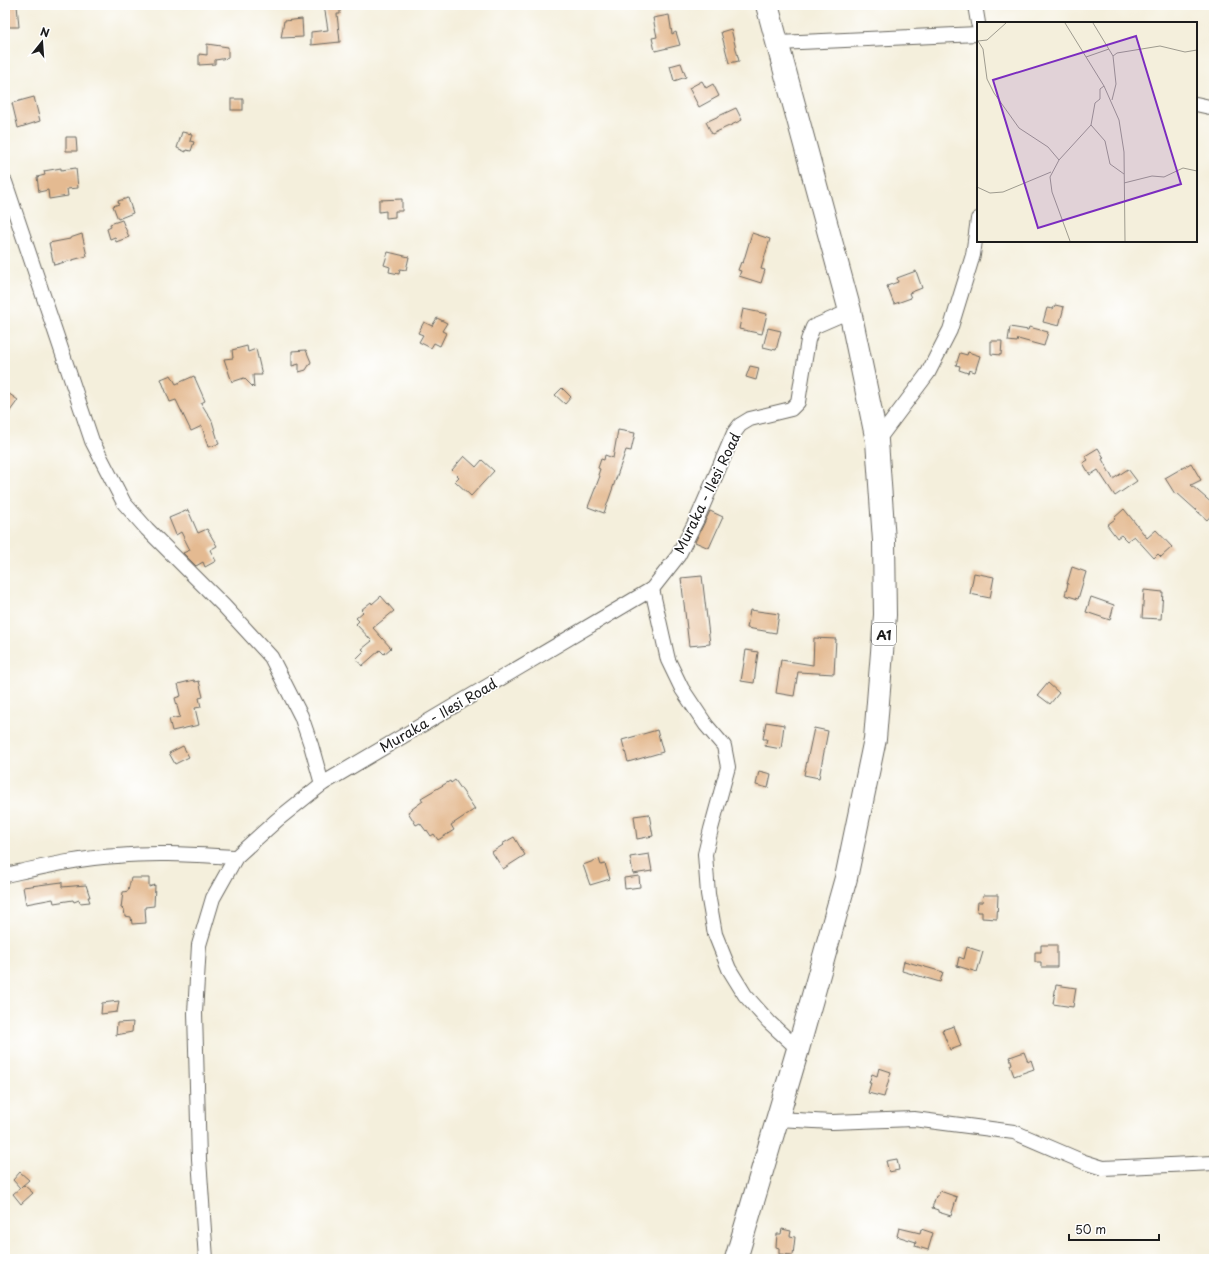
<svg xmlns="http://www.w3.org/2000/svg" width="1219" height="1264" font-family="'Playpen Sans',sans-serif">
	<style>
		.building { fill: #e4ba91 }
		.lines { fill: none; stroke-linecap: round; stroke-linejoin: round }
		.street-casing { stroke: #68665f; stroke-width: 16 }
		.highway-casing { stroke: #68665f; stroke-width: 24 }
		.street { stroke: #fff; stroke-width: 14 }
		.highway { stroke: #fff; stroke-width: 22 }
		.labels { text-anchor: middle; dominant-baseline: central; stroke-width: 3.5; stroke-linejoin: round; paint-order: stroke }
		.shield { fill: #fff; stroke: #606060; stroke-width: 1 }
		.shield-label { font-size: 13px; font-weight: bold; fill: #1c1c1c }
		.street-label { font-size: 14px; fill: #1c1c1c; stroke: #fff }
		.inset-road { fill: none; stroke: #9e9b8f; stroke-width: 1 }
		.view { fill: #7b2cbf; fill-opacity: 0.15; stroke: #7b2cbf; stroke-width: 2 }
		.inset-edge { fill: none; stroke: #1c1c1c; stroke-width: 2 }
	</style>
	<rect width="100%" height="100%" fill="#fff"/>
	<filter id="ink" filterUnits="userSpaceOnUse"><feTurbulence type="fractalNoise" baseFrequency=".025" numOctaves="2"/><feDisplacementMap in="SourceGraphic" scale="8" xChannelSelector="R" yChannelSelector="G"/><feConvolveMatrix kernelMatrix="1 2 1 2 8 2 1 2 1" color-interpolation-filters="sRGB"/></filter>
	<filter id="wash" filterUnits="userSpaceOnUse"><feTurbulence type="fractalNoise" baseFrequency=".012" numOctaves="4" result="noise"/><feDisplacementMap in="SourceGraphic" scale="16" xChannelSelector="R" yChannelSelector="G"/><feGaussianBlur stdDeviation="0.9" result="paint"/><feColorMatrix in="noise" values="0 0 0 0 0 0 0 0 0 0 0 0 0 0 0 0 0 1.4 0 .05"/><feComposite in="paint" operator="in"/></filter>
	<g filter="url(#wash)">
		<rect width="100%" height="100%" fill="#f4efdc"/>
		<g id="blocks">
			<g class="building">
				<path d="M5,5H17L19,27H5Z"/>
				<path d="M324,5H340V14H337L340,42L311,45V32L328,30Z"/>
				<path d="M669,15L672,34L676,32L680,45L655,51L652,38L657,37L653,18Z"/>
				<path d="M302,19L303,37L281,38L284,21Z"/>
				<path d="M731,29L739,61L729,63L721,32Z"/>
				<path d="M207,44L228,47V58L215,60V64L199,65V54L207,55Z"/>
				<path d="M681,63L686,77L674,81L670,66Z"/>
				<path d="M702,81L706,88L713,84L719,96L699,107L689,88Z"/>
				<path d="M34,97L40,121L18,128L12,103Z"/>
				<rect x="231" y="99" width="12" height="11"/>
				<path d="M736,108L742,120L712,134L706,122Z"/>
				<path d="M182,132L192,134L190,141L194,142L191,151L186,150V152L177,148Z"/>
				<path d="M66,137H76L77,151H66Z"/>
				<path d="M61,168V170L76,168L78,188L67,189L68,196L49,199L48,190L39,192L37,177L45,175L44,171Z"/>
				<path d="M128,198L133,213L118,219L113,206L119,204L118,201Z"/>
				<path d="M402,199V211H395V217L386,218V211L379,212V200Z"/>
				<path d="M122,220L129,237L116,242L115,237L110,239L107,229L111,227L110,224Z"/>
				<path d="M752,233L770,239L761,269L765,270L761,283L739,276L741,271L738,270L741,262L743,263Z"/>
				<path d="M82,234L87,256L54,265L49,243L70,239V238Z"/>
				<path d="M388,252L409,257L406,270L400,269L399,274L389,272L390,267L384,265Z"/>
				<path d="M916,271L922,288L909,293L911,298L894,304L887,286L898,282L897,278Z"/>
				<path d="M1055,305L1064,307L1059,326L1043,322L1047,308L1053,309Z"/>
				<path d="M743,309L767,314L762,334L739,329Z"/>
				<path d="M437,318L447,323L442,331L446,333L440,346L434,343L431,348L419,342L423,335L418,333L424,322L432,326Z"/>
				<path d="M1010,327L1028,330L1029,327L1048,332L1044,346L1018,339L1017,342L1008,341Z"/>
				<path d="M768,328L781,331L776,350L763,347Z"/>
				<path d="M991,341H1002L1001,355L991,354Z"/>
				<path d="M247,346L248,352L256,349L262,375H253L254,388L244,378L232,382L224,359L233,358L232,350Z"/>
				<path d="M306,350L311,362L306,370L299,372V364L292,366V351Z"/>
				<path d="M968,352L980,356L975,372L969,370L968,373L959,370L960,366L956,365L960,353L967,355Z"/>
				<path d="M750,366L759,368L756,380L746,377Z"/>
				<path d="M171,375L176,384L194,376L205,401L201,403L212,421L219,444L208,447L202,426L191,431L176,400L170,402L161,379Z"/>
				<path d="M562,388L571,397L565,404L555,395Z"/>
				<path d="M5,391L18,400L5,418Z"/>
				<path d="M618,430L635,433L631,451L626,450L604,513L588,507L600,476L598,475L600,469L598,468L601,459L604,460L605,455L613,458Z"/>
				<path d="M1098,448L1104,458L1102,459L1113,479L1128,469L1137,481L1115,496L1098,470L1090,475L1083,463L1088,460L1085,456Z"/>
				<path d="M464,456L476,467L482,460L494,471L471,496L455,481L459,477L452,470Z"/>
				<path d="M1191,463L1201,480L1191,485L1214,505V512L1207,520L1177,493L1175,494L1165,478Z"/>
				<path d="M1124,509L1147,538L1156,530L1172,547L1161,557L1158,554L1154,558L1134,536L1127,541L1121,535L1117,538L1107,525L1115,519L1114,518Z"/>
				<path d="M188,510L198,533L207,529L217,546L210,550L216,561L205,567L203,562L196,566L183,553L190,550L181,532L176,535L169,518Z"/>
				<path d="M710,511L723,517L709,548L695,542Z"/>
				<path d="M1072,567L1086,572L1078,599L1065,595L1068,584H1067Z"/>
				<path d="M974,573L994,577L990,598L970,594Z"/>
				<path d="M702,576L710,644L689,646L681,578Z"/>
				<path d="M1144,590L1163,592L1161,619L1142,618Z"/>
				<path d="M381,596L394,611L373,628L391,648L384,654L380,650L362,666L356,659L364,651L362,649L372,641L356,624L359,621L356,618L363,612L361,610L371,602L372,604Z"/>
				<path d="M1091,597L1114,605L1110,620L1086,612Z"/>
				<path d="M750,610L779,614L776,633L747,628Z"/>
				<path d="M814,638L836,639L834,674L798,672L794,696L776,693L781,660L813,665Z"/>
				<path d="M746,650L758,652L754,683L741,681Z"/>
				<path d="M194,680L195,682L199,681L203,697L199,698L201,707L195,708L199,725L172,731L169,719L180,717L175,698L181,696L178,684Z"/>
				<path d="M1048,683L1059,693L1050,704L1038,695Z"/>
				<path d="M766,722L784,725L781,749L765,746L767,739H763Z"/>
				<path d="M814,728L828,731L819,778L804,775Z"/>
				<path d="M657,730L663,752L628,762L622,740Z"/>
				<path d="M183,746L189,757L175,764L169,753Z"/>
				<path d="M759,771L771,774L768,788L756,785Z"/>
				<path d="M455,780L475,809L451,825L454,830L438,840L434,834L431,836L427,830L426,831L420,823L416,825L408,812L423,801L421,798L450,781L451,783Z"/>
				<path d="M649,814L653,836L637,839L634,816Z"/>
				<path d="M514,837L525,855L503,869L492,852L503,845L502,844Z"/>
				<path d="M649,854L652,871L633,874L630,857Z"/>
				<path d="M599,859L601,865L605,864L610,879L590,885L583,865Z"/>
				<path d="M639,876L640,887L625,889L624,878Z"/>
				<path d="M131,878H149V887L155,885L154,906L145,907L146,923L132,924L131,917L125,916L124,909L121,908L123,892L128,891Z"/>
				<path d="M62,882V887L86,885L90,897H88L90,902L80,903L79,900L74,902L73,900L54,903L53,899L26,904L23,887Z"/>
				<path d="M983,895H998L997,919L982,918V912H977L978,902H982Z"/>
				<path d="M1041,945H1057V967H1041V962H1035V952H1041Z"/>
				<path d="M967,947L983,952L977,972L957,966L959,957L964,959Z"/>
				<path d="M904,961L943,972L940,982L902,971Z"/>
				<path d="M1056,985L1076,988L1073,1007L1053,1004Z"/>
				<path d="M119,1001L117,1012L101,1014L102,1003Z"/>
				<path d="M133,1022L132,1032L116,1035L117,1023Z"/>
				<path d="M954,1026L961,1046L950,1050L942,1030Z"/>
				<path d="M1024,1052L1028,1062L1031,1060L1034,1069L1014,1076L1010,1065L1012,1064L1010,1057Z"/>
				<path d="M879,1068L891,1072L884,1097L868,1093L871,1083H869L872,1074L877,1076Z"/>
				<path d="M897,1159L899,1170L889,1172L886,1161Z"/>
				<path d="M20,1172L29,1180L21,1187L24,1185L33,1193L21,1204L13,1194L20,1188L13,1180Z"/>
				<path d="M940,1191L957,1197L951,1216L938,1212V1210L932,1208L936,1196H938Z"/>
				<path d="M899,1228L920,1233L921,1229L933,1233L928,1250L915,1246L916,1242L897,1236Z"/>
				<path d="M782,1229L791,1231L790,1236L795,1237L793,1255L779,1254V1248L776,1247L777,1234H781Z"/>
			</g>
		</g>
	</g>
	<g filter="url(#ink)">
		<use href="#blocks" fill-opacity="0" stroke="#68665f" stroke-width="1"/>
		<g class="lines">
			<defs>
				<g id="street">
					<path d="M975,5L978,23"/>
					<path d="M778,43L978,34"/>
					<path d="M1196,104L1214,108"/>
					<path d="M5,182L92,441L124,503L147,529L224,606L271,657L301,716L311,745L322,784"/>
					<path d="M877,441L928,373L950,330L973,255L978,219"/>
					<path d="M652,589L668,660L682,689L706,725L724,746L728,767L711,829L705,854L708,894L715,934L729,969L745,995L769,1022L798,1049"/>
					<path d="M5,875C42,867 79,858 117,856C157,852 196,855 236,857"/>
					<path d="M778,1119L832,1122L914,1119L1014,1132L1084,1162L1103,1168L1214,1163"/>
					<path d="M206,1259L199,1159L195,1013L199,945L213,898L236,857L277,820L322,784L652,589L678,556L697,519L734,433L740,425L750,419L791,409L798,402L808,340L813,327L850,311"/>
				</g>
				<path id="highway" d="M736,1259L798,1049L846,878L875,739L885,615L884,541L877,441L850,311L767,5"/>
			</defs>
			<use href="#street" class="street-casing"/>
			<use href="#highway" class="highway-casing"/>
			<use href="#street" class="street"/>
			<use href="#highway" class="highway"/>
		</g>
	</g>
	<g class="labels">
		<rect class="shield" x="872" y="623" width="24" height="22" rx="3"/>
		<g class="shield-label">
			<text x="884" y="634">A1</text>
		</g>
		<g class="street-label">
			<text transform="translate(707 493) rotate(-64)">Muraka - Ilesi Road</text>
			<text transform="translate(438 715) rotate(-30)">Muraka - Ilesi Road</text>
		</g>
	</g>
	<g transform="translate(977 22)">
		<rect width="220" height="220" fill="#f4efdc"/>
		<path class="inset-road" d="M88,1L127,64L142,98L147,130L148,219M116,1L136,34M1,19L6,27L10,57L17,71L42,106L71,125L82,138M1,19L10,18L29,1M109,35L132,27M135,78L139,62L136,34L140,31L183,24L208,30L220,28M114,103L128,119L133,142L147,152M147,161L175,154L187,155L206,146L220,149M0,165L13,171L26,170L74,150M93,219L75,170L73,155L82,138L114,103L118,81L123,77V67L127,64"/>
		<path class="view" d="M159,14L204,162L61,206L16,58Z"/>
		<rect width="220" height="220" class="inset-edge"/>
	</g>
	<rect width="1219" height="1264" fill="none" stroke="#fff" stroke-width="20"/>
	<g transform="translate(42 42) rotate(17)" stroke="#ffffff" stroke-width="3" paint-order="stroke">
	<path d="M0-3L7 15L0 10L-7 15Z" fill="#1c1c1c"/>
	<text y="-6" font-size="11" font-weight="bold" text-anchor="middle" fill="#1c1c1c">N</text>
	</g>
	<path d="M1069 1234v6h90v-6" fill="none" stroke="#1c1c1c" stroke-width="2"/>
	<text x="1075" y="1234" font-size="12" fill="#1c1c1c" stroke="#ffffff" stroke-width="3" paint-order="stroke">50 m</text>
</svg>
